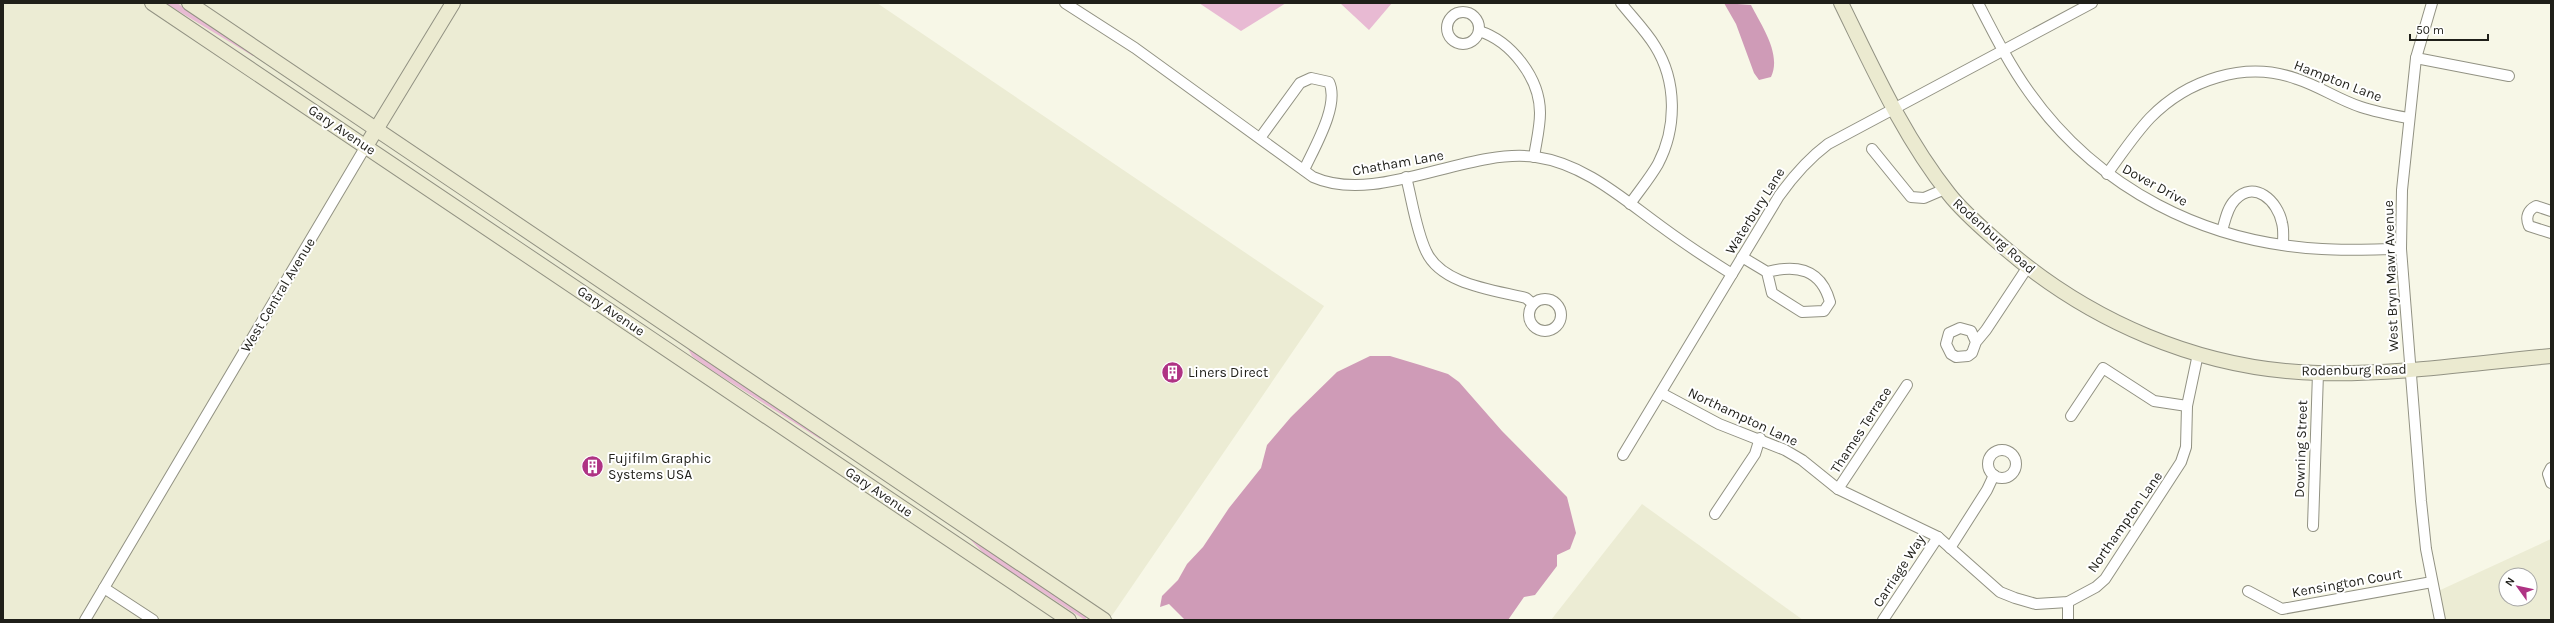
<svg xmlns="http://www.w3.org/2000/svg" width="2554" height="623" font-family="Karla,sans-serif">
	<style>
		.built { fill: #ececd4; fill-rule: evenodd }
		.green { fill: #e8bad3 }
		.water { fill: #cf9bb7 }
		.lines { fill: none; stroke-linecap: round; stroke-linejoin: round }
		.street-casing { stroke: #929283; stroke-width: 12 }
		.secondary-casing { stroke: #929283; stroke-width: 16 }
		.street { stroke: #fff; stroke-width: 10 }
		.secondary { stroke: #ebead0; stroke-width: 14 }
		.labels { text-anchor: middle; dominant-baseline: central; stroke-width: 4; stroke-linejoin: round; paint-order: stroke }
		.street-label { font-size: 14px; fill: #1f1f19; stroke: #fff }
		.poi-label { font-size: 14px; fill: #1f1f19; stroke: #fff; text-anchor: start }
	</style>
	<rect width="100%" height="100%" fill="#f7f7e7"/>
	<g class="built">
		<path d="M3,3H877L1324,306L1111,617L1115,620H3Z"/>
		<path d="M1642,504L1803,620H1551Z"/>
		<path d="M2551,539V620H2443L2436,592ZM2506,575H2530V599H2506Z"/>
	</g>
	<g class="green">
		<path d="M165,3H177L254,55L253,56Z"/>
		<path d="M1199,3H1286L1241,31Z"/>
		<path d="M1340,3H1392L1369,30Z"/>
		<path d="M687,347L821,437L820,439L708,368L692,356Z"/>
		<path d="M969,538L1087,616L1085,620L985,555Z"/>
	</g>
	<g class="water">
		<path d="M1724,3L1751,5C1761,25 1782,54 1771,77L1759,80L1754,73L1736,24Z"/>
		<path d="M1370,356H1390L1420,365L1448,374L1459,382L1502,431L1567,497L1576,533L1570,549L1557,555V566L1535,595L1524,597L1508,620H1185L1169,604L1160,607L1162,596L1178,580L1187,564L1203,547L1229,508L1261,468L1267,445L1291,417L1337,372Z"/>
	</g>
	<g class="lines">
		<defs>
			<g id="street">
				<path d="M1065,3L1135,48L1313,177C1378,206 1467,147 1536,157C1585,164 1623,199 1662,227C1685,244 1708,259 1732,274"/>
				<path d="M1621,3C1632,17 1646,31 1655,46C1677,81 1677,128 1658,164C1650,178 1639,191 1630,204"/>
				<path d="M1978,3C1994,34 2009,64 2029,92C2098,189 2205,243 2322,249C2348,251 2375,249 2401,249"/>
				<path d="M2432,3L2416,58L2402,190L2401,249L2421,501L2426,549L2440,620"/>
				<circle cx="1463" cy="28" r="16"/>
				<path d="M1479,31C1511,41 1540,78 1540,113C1540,128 1536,143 1534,157"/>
				<path d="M2416,58L2509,76"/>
				<path d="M1260,138L1300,83L1311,78L1329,82C1340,105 1314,148 1304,170"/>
				<path d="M1872,149L1911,197L1924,198L1945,189"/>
				<path d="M2107,174C2121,155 2134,135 2150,118C2187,80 2245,60 2297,79C2319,86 2339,100 2361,107C2376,112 2392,115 2408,118"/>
				<path d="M1406,177C1412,200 1416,230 1426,251C1441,285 1495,290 1526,298L1533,304"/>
				<path d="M2551,211L2536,206C2528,210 2525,217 2529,226L2551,233"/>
				<path d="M2222,231C2225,221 2227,208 2235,200C2254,179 2278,201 2282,223C2284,230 2283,238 2283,245"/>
				<path d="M1742,257L1767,272L1772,293L1802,312L1824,311L1830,302C1821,269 1797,264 1767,272"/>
				<circle cx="1545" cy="315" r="16"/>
				<path d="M1976,342L1971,331L1960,328L1949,333L1946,344L1951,354L1956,357L1968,356L1972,353L1976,342L1986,330L2027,268"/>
				<path d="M1661,393L1719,424L1785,450L1802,460L1838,489L1938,537L2000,592L2015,598L2036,604L2068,602L2096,587L2105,579L2181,462L2186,447L2187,406L2198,354"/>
				<path d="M2071,416L2103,368L2154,401L2187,406"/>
				<circle cx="2002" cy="464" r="14"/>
				<path d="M1623,455L1779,196C1794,175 1808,159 1828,144L2092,3"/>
				<path d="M2551,468L2548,474L2551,483"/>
				<path d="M1838,489L1907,385"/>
				<path d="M1715,514L1755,454L1760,438"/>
				<path d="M2313,526L2318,373"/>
				<path d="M1950,548L1987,490L1994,475"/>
				<path d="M104,588L153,620"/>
				<path d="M2248,591L2282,609L2432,582"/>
				<path d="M2068,602V620"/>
				<path d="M85,620L366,146"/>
				<path d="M1883,620L1938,537"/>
			</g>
			<g id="secondary">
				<path d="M152,3L1069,620"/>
				<path d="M189,3L1104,620"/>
				<path d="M1841,3C1873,68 1903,136 1949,194C1963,212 1982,228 1999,243C2087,321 2200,370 2318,373C2396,375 2474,363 2551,356"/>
				<path d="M366,146L453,3"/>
			</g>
		</defs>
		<use href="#street" class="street-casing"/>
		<use href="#secondary" class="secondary-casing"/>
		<use href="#street" class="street"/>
		<use href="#secondary" class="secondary"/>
	</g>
	<defs>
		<symbol id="building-disc" viewBox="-11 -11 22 22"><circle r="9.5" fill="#af3384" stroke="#fff"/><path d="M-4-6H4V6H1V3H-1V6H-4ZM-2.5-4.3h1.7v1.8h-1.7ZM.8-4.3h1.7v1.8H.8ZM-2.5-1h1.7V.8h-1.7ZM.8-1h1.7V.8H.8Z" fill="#fff"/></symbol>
	</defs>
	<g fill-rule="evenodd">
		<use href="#building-disc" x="1160" y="360" width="25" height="25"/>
		<use href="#building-disc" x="580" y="454" width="25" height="25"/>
	</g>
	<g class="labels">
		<g class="street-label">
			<text transform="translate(2338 81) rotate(21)">Hampton Lane</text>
			<text transform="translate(342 130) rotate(34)">Gary Avenue</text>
			<text transform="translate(1398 163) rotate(-10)">Chatham Lane</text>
			<text transform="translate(2155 185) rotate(29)">Dover Drive</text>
			<text transform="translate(1755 211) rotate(-58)">Waterbury Lane</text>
			<text transform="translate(1994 236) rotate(42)">Rodenburg Road</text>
			<text transform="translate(2391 276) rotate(-92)">West Bryn Mawr Avenue</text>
			<text transform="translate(278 295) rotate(-59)">West Central Avenue</text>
			<text transform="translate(611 311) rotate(34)">Gary Avenue</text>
			<text transform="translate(2354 370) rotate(-1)">Rodenburg Road</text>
			<text transform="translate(1743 417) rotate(25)">Northampton Lane</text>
			<text transform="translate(1861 430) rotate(-57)">Thames Terrace</text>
			<text transform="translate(2301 449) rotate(-88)">Downing Street</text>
			<text transform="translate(879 492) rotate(34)">Gary Avenue</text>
			<text transform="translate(2125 522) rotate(-55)">Northampton Lane</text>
			<text transform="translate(1899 571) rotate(-57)">Carriage Way</text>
			<text transform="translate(2347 583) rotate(-10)">Kensington Court</text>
		</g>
		<g class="poi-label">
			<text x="1188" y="372">Liners Direct</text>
			<text x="608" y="458">Fujifilm Graphic<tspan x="608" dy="16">Systems USA</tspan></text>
		</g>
	</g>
	<rect width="2554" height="623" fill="none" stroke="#1f1f19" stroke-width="8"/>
	<g transform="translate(2518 587) rotate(303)"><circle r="19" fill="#ffffff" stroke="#a5a5a3"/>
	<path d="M0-3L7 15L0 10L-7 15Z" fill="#af3384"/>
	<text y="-6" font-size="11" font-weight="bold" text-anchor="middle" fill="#1f1f19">N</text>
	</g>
	<path d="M2410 34v6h78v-6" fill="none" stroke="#1f1f19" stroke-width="2"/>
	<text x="2416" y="34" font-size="12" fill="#1f1f19" stroke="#ffffff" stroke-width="3" paint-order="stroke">50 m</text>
</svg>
